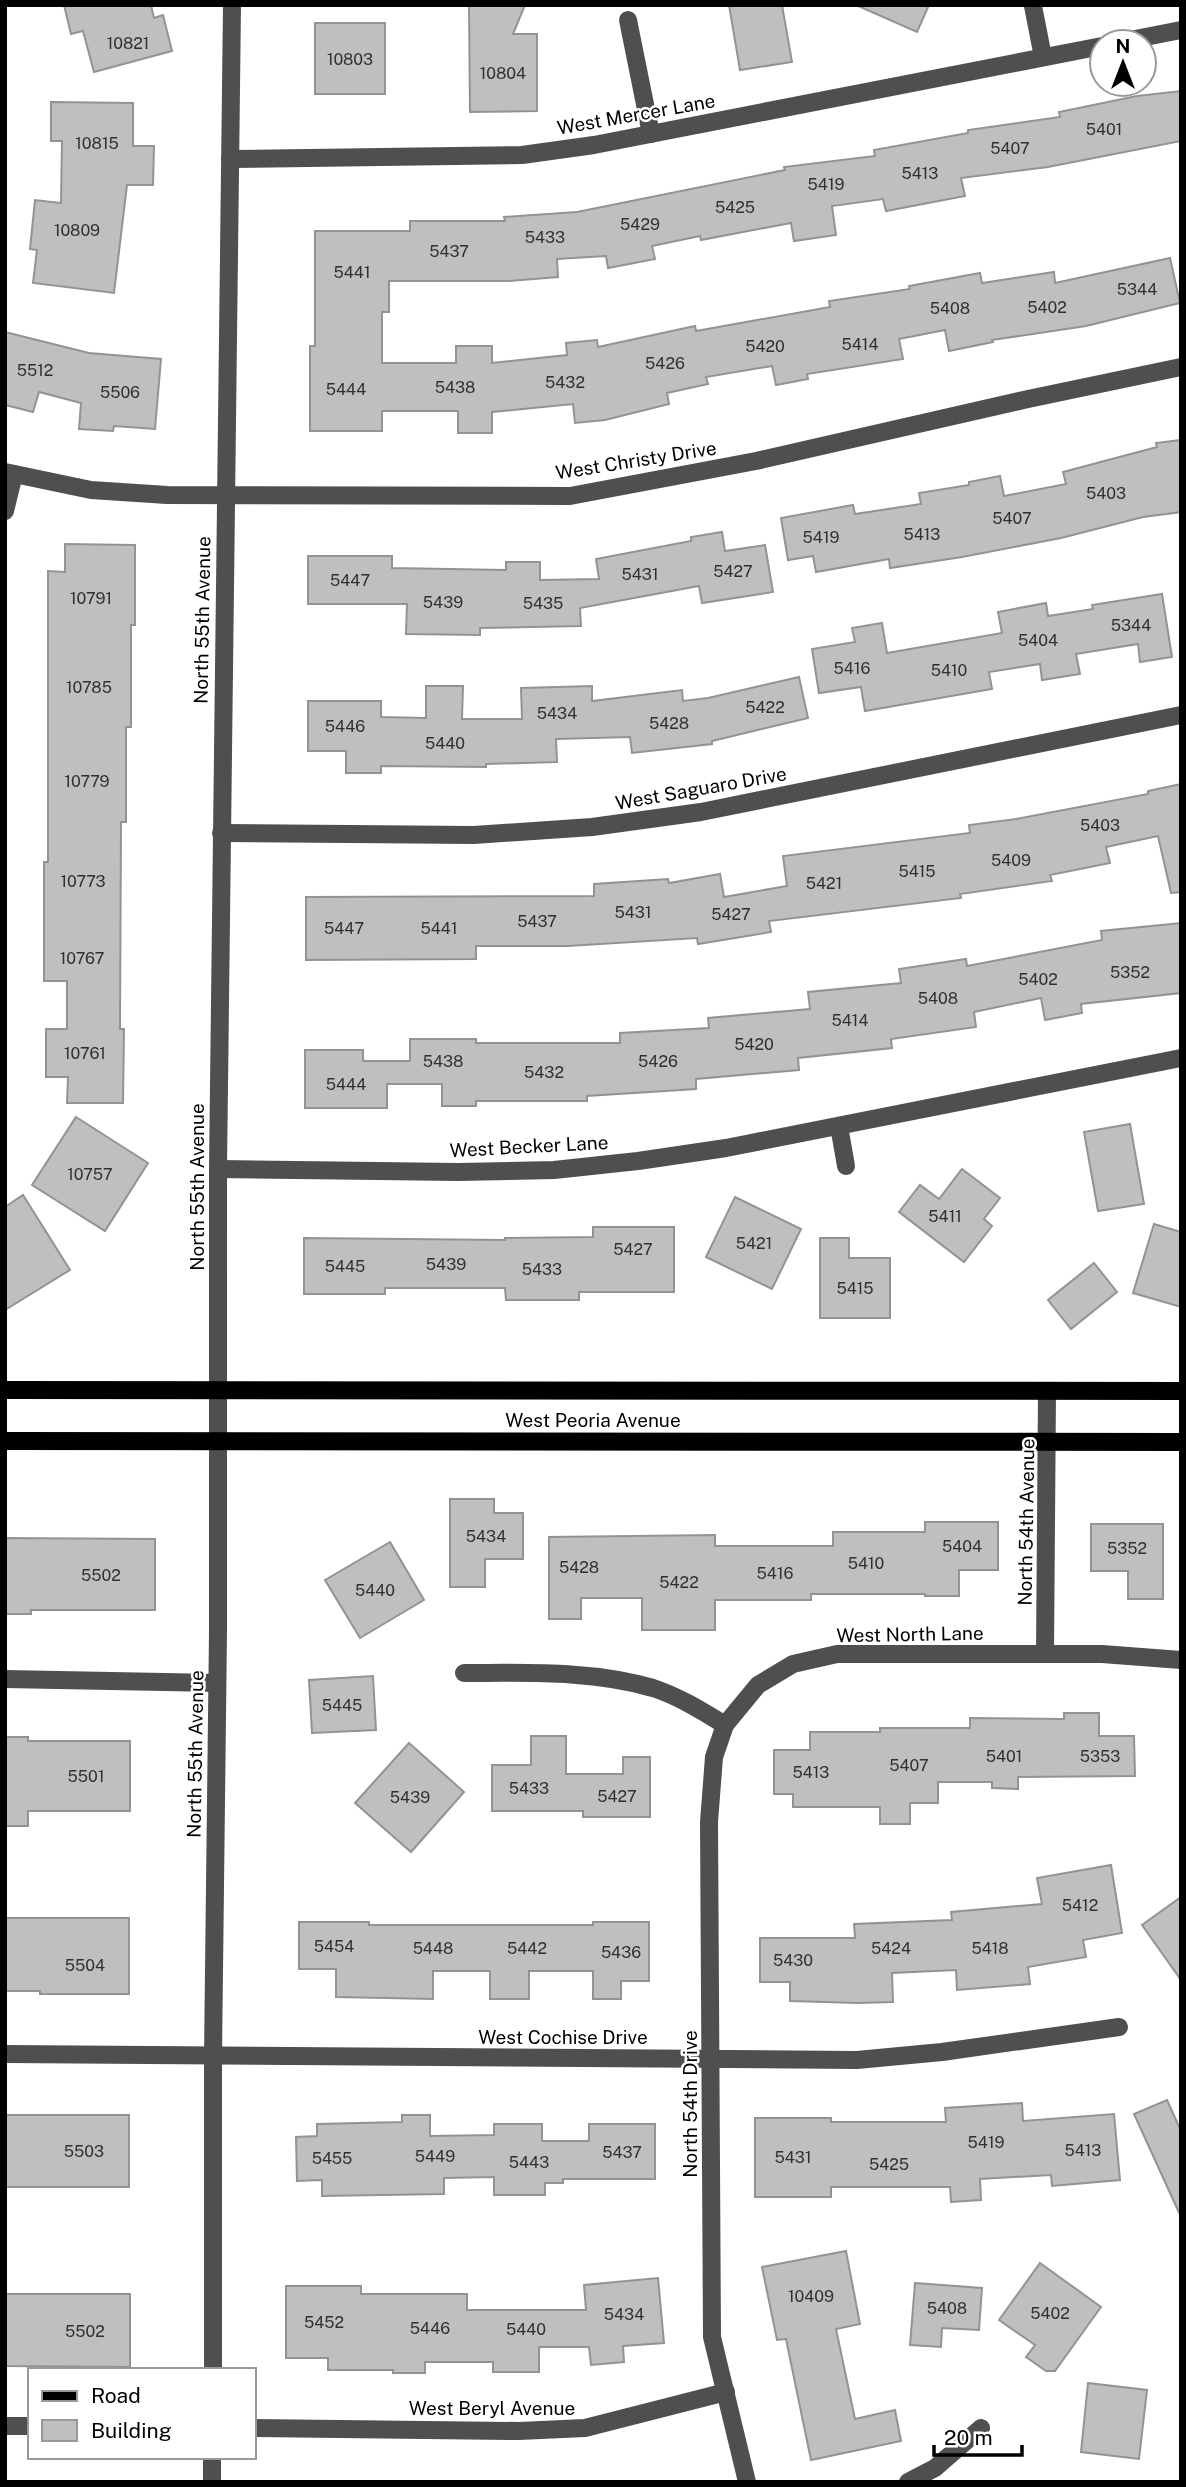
<svg xmlns="http://www.w3.org/2000/svg" width="1186" height="2487" font-family="'Public Sans',sans-serif">
	<style>
		.building { fill: #bfbfbf; stroke: #939393; stroke-width: 2 }
		.lines { fill: none; stroke-linecap: round; stroke-linejoin: round }
		.minor { stroke: #4f4f4f; stroke-width: 18 }
		.major { stroke: #000; stroke-width: 18 }
		.labels { text-anchor: middle; dominant-baseline: central; stroke-width: 5; stroke-linejoin: round; paint-order: stroke }
		.number-label { font-size: 16px; fill: #303030 }
		.street-label { font-size: 19px; fill: #000; stroke: #fff }
	</style>
	<rect width="100%" height="100%" fill="#fff"/>
	<g class="building">
		<path d="M64,5H151L154,18L163,15L172,51L94,72L83,31L71,34Z"/>
		<path d="M469,5H525L513,34H537V111L470,112Z"/>
		<path d="M729,5H782L792,62L740,70Z"/>
		<path d="M856,5H929L917,32Z"/>
		<rect x="315" y="23" width="70" height="71"/>
		<path d="M1181,91V141L1048,167L961,178L965,196L886,211L883,199L832,206L836,235L794,241L791,223L701,240L700,236L652,246L655,259L608,268L606,256L557,259L558,277L509,281H389V312H382V363H456V346H492V363L567,355L566,343L597,340L598,347L695,326L696,331L830,307L829,301L910,289L909,286L980,273L982,283L1054,272L1055,283L1170,258L1180,303L1086,326L992,340L993,342L949,351L945,330L899,339L903,359L807,374L808,379L776,385L772,366L706,377L708,384L667,393L669,404L605,420L575,423L573,404L492,412V433H458V411H382V431H310V346H315V231H410V221H505L504,217L577,212L785,170L784,167L875,156L874,150L968,133V130L1060,117L1059,112L1137,96Z"/>
		<path d="M51,102L133,103V146H154L153,185H127L114,293L33,283L37,250L30,249L35,200L61,203L62,141H51Z"/>
		<path d="M5,332L89,353L161,359L155,429L114,426L113,431L79,429L81,403L39,392L33,412L5,405Z"/>
		<path d="M1181,440V512L1143,517L1061,538L962,557L890,568L889,559L816,572L813,556L788,560L781,518L853,505L855,514L921,504L919,493L969,485V482L1000,476L1004,496L1066,484L1063,472L1157,447L1156,443Z"/>
		<path d="M722,532L725,551L765,545L773,592L702,603L699,586L580,608L581,626L480,628V635L406,634L407,604H308V556H392V568L506,570V562H540V580L599,579L596,559L691,541V537Z"/>
		<path d="M65,544L135,545V625H131V727H126V822H121L120,1029H124L123,1103H67L68,1077H46V1029H67V981H44V862H48V571L65,572Z"/>
		<path d="M1162,594L1172,657L1140,662L1138,644L1076,654L1080,674L1042,680L1040,664L989,672L992,689L865,711L861,687L819,693L812,649L855,642L852,628L882,623L887,653L1002,633L998,612L1046,603L1048,616L1093,609L1092,605Z"/>
		<path d="M799,677L808,718L712,741V744L632,753L630,737L556,739L557,762L486,764V767L381,766V773H346V751H308V701H381V717L426,718V686H463L462,719H522L521,688L592,686V701L682,690L683,701L708,698Z"/>
		<path d="M1181,784V892L1171,893L1158,836L1106,847L1110,863L1050,875L1052,881L960,894L961,898L769,921L771,932L698,944L697,938L568,946H476V959L306,960V897L594,896V884L668,879L669,883L720,874L724,897L787,886L783,856L970,833L969,825L1016,819L1148,794V791Z"/>
		<path d="M1181,923V993L1081,1004L1082,1013L1045,1020L1041,998L974,1012L976,1027L891,1039L892,1048L798,1058L799,1070L696,1079V1089L587,1096V1101H476V1106H442V1084H387V1108H305V1050H363V1061H410V1039H476V1043H620V1033L709,1028L708,1018L810,1009L808,992L901,983L899,969L966,959L967,966L1102,940L1101,931Z"/>
		<path d="M76,1117L148,1163L105,1231L32,1185Z"/>
		<path d="M1130,1124L1144,1204L1098,1211L1084,1132Z"/>
		<path d="M962,1169L1000,1198L984,1219L992,1226L964,1262L899,1212L920,1185L939,1199Z"/>
		<path d="M23,1195L70,1270L5,1310V1207Z"/>
		<path d="M735,1197L801,1229L772,1289L706,1257Z"/>
		<path d="M1154,1224L1181,1232V1307L1133,1293Z"/>
		<path d="M593,1227H674V1292H579V1300H506L505,1288H385V1294H304V1238L505,1240V1238L593,1237Z"/>
		<path d="M820,1238H849V1258H890V1318H820Z"/>
		<path d="M1094,1263L1117,1292L1071,1329L1048,1300Z"/>
		<path d="M450,1499H494V1513H523V1559H485V1587H450Z"/>
		<path d="M925,1522H998V1570H959V1596H925V1594H811V1600H715V1630H642V1598H581V1619H549V1537L715,1535V1546H833V1532H925Z"/>
		<path d="M1091,1524H1163V1599H1128V1571H1091Z"/>
		<path d="M5,1538L155,1539V1610H31V1614H5Z"/>
		<path d="M390,1542L424,1600L360,1638L325,1580Z"/>
		<path d="M373,1676L376,1730L312,1733L309,1680Z"/>
		<path d="M1064,1713H1099V1736H1134L1135,1776L1018,1777V1789L992,1788V1782H938V1803H910V1824H880V1807H793V1794H774V1750H810V1732H880V1728H970V1718L1064,1719Z"/>
		<path d="M531,1736H566V1774H623V1757H650V1817H583V1811H492V1765H531Z"/>
		<path d="M5,1737H28V1741H130V1811H28V1826H5Z"/>
		<path d="M409,1743L464,1792L411,1852L355,1803Z"/>
		<path d="M1111,1865L1122,1933L1083,1940L1086,1957L1028,1967L1030,1984L957,1990L956,1970L892,1973L893,2002L857,2003L790,2001V1982H760V1938H855L854,1924L952,1920L951,1912L1042,1904L1037,1878Z"/>
		<path d="M1181,1897V1980L1142,1925Z"/>
		<path d="M5,1918H129V1994H40V1991H5Z"/>
		<path d="M299,1922H369V1925H593V1922H649V1981H621V1999H593V1971H529V1999H490V1971H433V1999L336,1997V1969H299Z"/>
		<path d="M1167,2100L1181,2131V2217L1134,2114Z"/>
		<path d="M1022,2103L1023,2121L1114,2114L1120,2180L1052,2186L1051,2175L980,2179L981,2200L951,2202L950,2187H831V2197H755V2118H831V2122H946L945,2108Z"/>
		<rect x="5" y="2115" width="124" height="72"/>
		<path d="M402,2115H430V2136L494,2135V2124H542V2141H589V2124H655V2179H563V2183H545V2195H494V2177L444,2178V2194L322,2196V2180L297,2181L296,2137L317,2136V2124L402,2122Z"/>
		<path d="M846,2251L860,2324L836,2329L855,2419L895,2410L901,2441L811,2460L786,2339L777,2340L762,2267Z"/>
		<path d="M1040,2263L1101,2307L1055,2371H1046L1026,2357L1035,2345L999,2320Z"/>
		<path d="M658,2278L664,2343L623,2346L624,2362L591,2365L589,2347H539V2372H493V2362H425V2373H393V2370H328V2358H286V2286H361V2294H467V2310H586L584,2285Z"/>
		<path d="M915,2283L982,2288L979,2330L942,2328L941,2347L910,2345Z"/>
		<path d="M5,2294H130V2367L5,2366Z"/>
		<path d="M1088,2383L1147,2390L1139,2459L1081,2452Z"/>
	</g>
	<g class="lines">
		<g class="minor">
			<path d="M1033,6L1043,57"/>
			<path d="M628,20L651,134"/>
			<path d="M1120,42L1181,30"/>
			<path d="M230,159L522,155L594,145L1102,46"/>
			<path d="M5,472L91,490L167,495L570,496L756,461L1028,399L1181,367"/>
			<path d="M5,511L14,474"/>
			<path d="M221,833L474,835L592,827L701,812L1181,715"/>
			<path d="M839,1126L846,1166"/>
			<path d="M218,1169L458,1172L554,1170L638,1161L726,1148L1181,1058"/>
			<path d="M1045,1654L1047,1391"/>
			<path d="M464,1673C526,1673 592,1670 653,1688C678,1696 702,1711 725,1725"/>
			<path d="M5,1679L217,1683"/>
			<path d="M5,2054L857,2060L942,2052L1119,2027"/>
			<path d="M213,2370V2056L218,1631V1169L232,5"/>
			<path d="M5,2426H30"/>
			<path d="M254,2428L519,2431L585,2428L726,2392"/>
			<path d="M212,2482V2457"/>
			<path d="M747,2482L712,2337L709,1822L714,1757L725,1725L758,1685L793,1664L837,1654H1102L1181,1660"/>
			<path d="M908,2482L935,2468L981,2428"/>
		</g>
		<g class="major">
			<path d="M5,1390L1181,1391"/>
			<path d="M5,1441L1181,1442"/>
		</g>
	</g>
	<g class="labels">
		<g class="number-label">
			<text x="128" y="43">10821</text>
			<text x="350" y="59">10803</text>
			<text x="503" y="73">10804</text>
			<text x="1104" y="129">5401</text>
			<text x="97" y="143">10815</text>
			<text x="1010" y="148">5407</text>
			<text x="920" y="173">5413</text>
			<text x="826" y="184">5419</text>
			<text x="735" y="207">5425</text>
			<text x="640" y="224">5429</text>
			<text x="77" y="230">10809</text>
			<text x="545" y="237">5433</text>
			<text x="449" y="251">5437</text>
			<text x="352" y="272">5441</text>
			<text x="1137" y="289">5344</text>
			<text x="1047" y="307">5402</text>
			<text x="950" y="308">5408</text>
			<text x="860" y="344">5414</text>
			<text x="765" y="346">5420</text>
			<text x="665" y="363">5426</text>
			<text x="35" y="370">5512</text>
			<text x="565" y="382">5432</text>
			<text x="455" y="387">5438</text>
			<text x="346" y="389">5444</text>
			<text x="120" y="392">5506</text>
			<text x="1106" y="493">5403</text>
			<text x="1012" y="518">5407</text>
			<text x="922" y="534">5413</text>
			<text x="821" y="537">5419</text>
			<text x="733" y="571">5427</text>
			<text x="640" y="574">5431</text>
			<text x="350" y="580">5447</text>
			<text x="91" y="598">10791</text>
			<text x="443" y="602">5439</text>
			<text x="543" y="603">5435</text>
			<text x="1131" y="625">5344</text>
			<text x="1038" y="640">5404</text>
			<text x="852" y="668">5416</text>
			<text x="949" y="670">5410</text>
			<text x="89" y="687">10785</text>
			<text x="765" y="707">5422</text>
			<text x="557" y="713">5434</text>
			<text x="669" y="723">5428</text>
			<text x="345" y="726">5446</text>
			<text x="445" y="743">5440</text>
			<text x="87" y="781">10779</text>
			<text x="1100" y="825">5403</text>
			<text x="1011" y="860">5409</text>
			<text x="917" y="871">5415</text>
			<text x="83" y="881">10773</text>
			<text x="824" y="883">5421</text>
			<text x="633" y="912">5431</text>
			<text x="731" y="914">5427</text>
			<text x="537" y="921">5437</text>
			<text x="344" y="928">5447</text>
			<text x="439" y="928">5441</text>
			<text x="82" y="958">10767</text>
			<text x="1130" y="972">5352</text>
			<text x="1038" y="979">5402</text>
			<text x="938" y="998">5408</text>
			<text x="850" y="1020">5414</text>
			<text x="754" y="1044">5420</text>
			<text x="85" y="1053">10761</text>
			<text x="443" y="1061">5438</text>
			<text x="658" y="1061">5426</text>
			<text x="544" y="1072">5432</text>
			<text x="346" y="1084">5444</text>
			<text x="90" y="1174">10757</text>
			<text x="945" y="1216">5411</text>
			<text x="754" y="1243">5421</text>
			<text x="633" y="1249">5427</text>
			<text x="446" y="1264">5439</text>
			<text x="345" y="1266">5445</text>
			<text x="542" y="1269">5433</text>
			<text x="855" y="1288">5415</text>
			<text x="486" y="1536">5434</text>
			<text x="962" y="1546">5404</text>
			<text x="1127" y="1548">5352</text>
			<text x="866" y="1563">5410</text>
			<text x="579" y="1567">5428</text>
			<text x="775" y="1573">5416</text>
			<text x="101" y="1575">5502</text>
			<text x="679" y="1582">5422</text>
			<text x="375" y="1590">5440</text>
			<text x="342" y="1705">5445</text>
			<text x="1004" y="1756">5401</text>
			<text x="1100" y="1756">5353</text>
			<text x="909" y="1765">5407</text>
			<text x="811" y="1772">5413</text>
			<text x="86" y="1776">5501</text>
			<text x="529" y="1788">5433</text>
			<text x="617" y="1796">5427</text>
			<text x="410" y="1797">5439</text>
			<text x="1080" y="1905">5412</text>
			<text x="334" y="1946">5454</text>
			<text x="433" y="1948">5448</text>
			<text x="527" y="1948">5442</text>
			<text x="891" y="1948">5424</text>
			<text x="990" y="1948">5418</text>
			<text x="621" y="1952">5436</text>
			<text x="793" y="1960">5430</text>
			<text x="85" y="1965">5504</text>
			<text x="986" y="2142">5419</text>
			<text x="1083" y="2150">5413</text>
			<text x="84" y="2151">5503</text>
			<text x="622" y="2152">5437</text>
			<text x="435" y="2156">5449</text>
			<text x="793" y="2157">5431</text>
			<text x="332" y="2158">5455</text>
			<text x="529" y="2162">5443</text>
			<text x="889" y="2164">5425</text>
			<text x="811" y="2296">10409</text>
			<text x="947" y="2308">5408</text>
			<text x="1050" y="2313">5402</text>
			<text x="624" y="2314">5434</text>
			<text x="324" y="2322">5452</text>
			<text x="430" y="2328">5446</text>
			<text x="526" y="2329">5440</text>
			<text x="85" y="2331">5502</text>
		</g>
		<g class="street-label">
			<text transform="translate(636 114) rotate(-10)">West Mercer Lane</text>
			<text transform="translate(636 460) rotate(-9)">West Christy Drive</text>
			<text transform="translate(202 620) rotate(-89)">North 55th Avenue</text>
			<text transform="translate(701 788) rotate(-10)">West Saguaro Drive</text>
			<text transform="translate(529 1146) rotate(-3)">West Becker Lane</text>
			<text transform="translate(197 1187) rotate(-90)">North 55th Avenue</text>
			<text x="593" y="1420">West Peoria Avenue</text>
			<text transform="translate(1026 1522) rotate(-89)">North 54th Avenue</text>
			<text transform="translate(910 1634) rotate(-1)">West North Lane</text>
			<text transform="translate(195 1754) rotate(-89)">North 55th Avenue</text>
			<text x="563" y="2037">West Cochise Drive</text>
			<text transform="translate(690 2104) rotate(-90)">North 54th Drive</text>
			<text x="492" y="2408">West Beryl Avenue</text>
		</g>
	</g>
	<rect width="1186" height="2487" fill="none" stroke="#000000" stroke-width="14"/>
	<rect x="28" y="2368" width="228" height="91" fill="#ffffff" stroke="#999999" stroke-width="2"/>
	<rect x="42" y="2391" width="35" height="10" fill="#000000" stroke="#999999" stroke-width="2"/>
	<text x="91" y="2403" font-size="21" fill="#000000">Road</text>
	<rect x="42" y="2420" width="35" height="21" fill="#bfbfbf" stroke="#999999" stroke-width="2"/>
	<text x="91" y="2438" font-size="21" fill="#000000">Building</text>
	<g transform="translate(1123 63)"><circle r="33" fill="#ffffff" stroke="#999999" stroke-width="2"/>
	<path d="M0-5L12 26L0 18L-12 26Z" fill="#000000"/>
	<text y="-10" font-size="19" font-weight="bold" text-anchor="middle" fill="#000000">N</text>
	</g>
	<path d="M934 2445v10h88v-10" fill="none" stroke="#000000" stroke-width="3.5"/>
	<text x="944" y="2445" font-size="21" fill="#000000" stroke="#ffffff" stroke-width="5" paint-order="stroke">20 m</text>
</svg>
